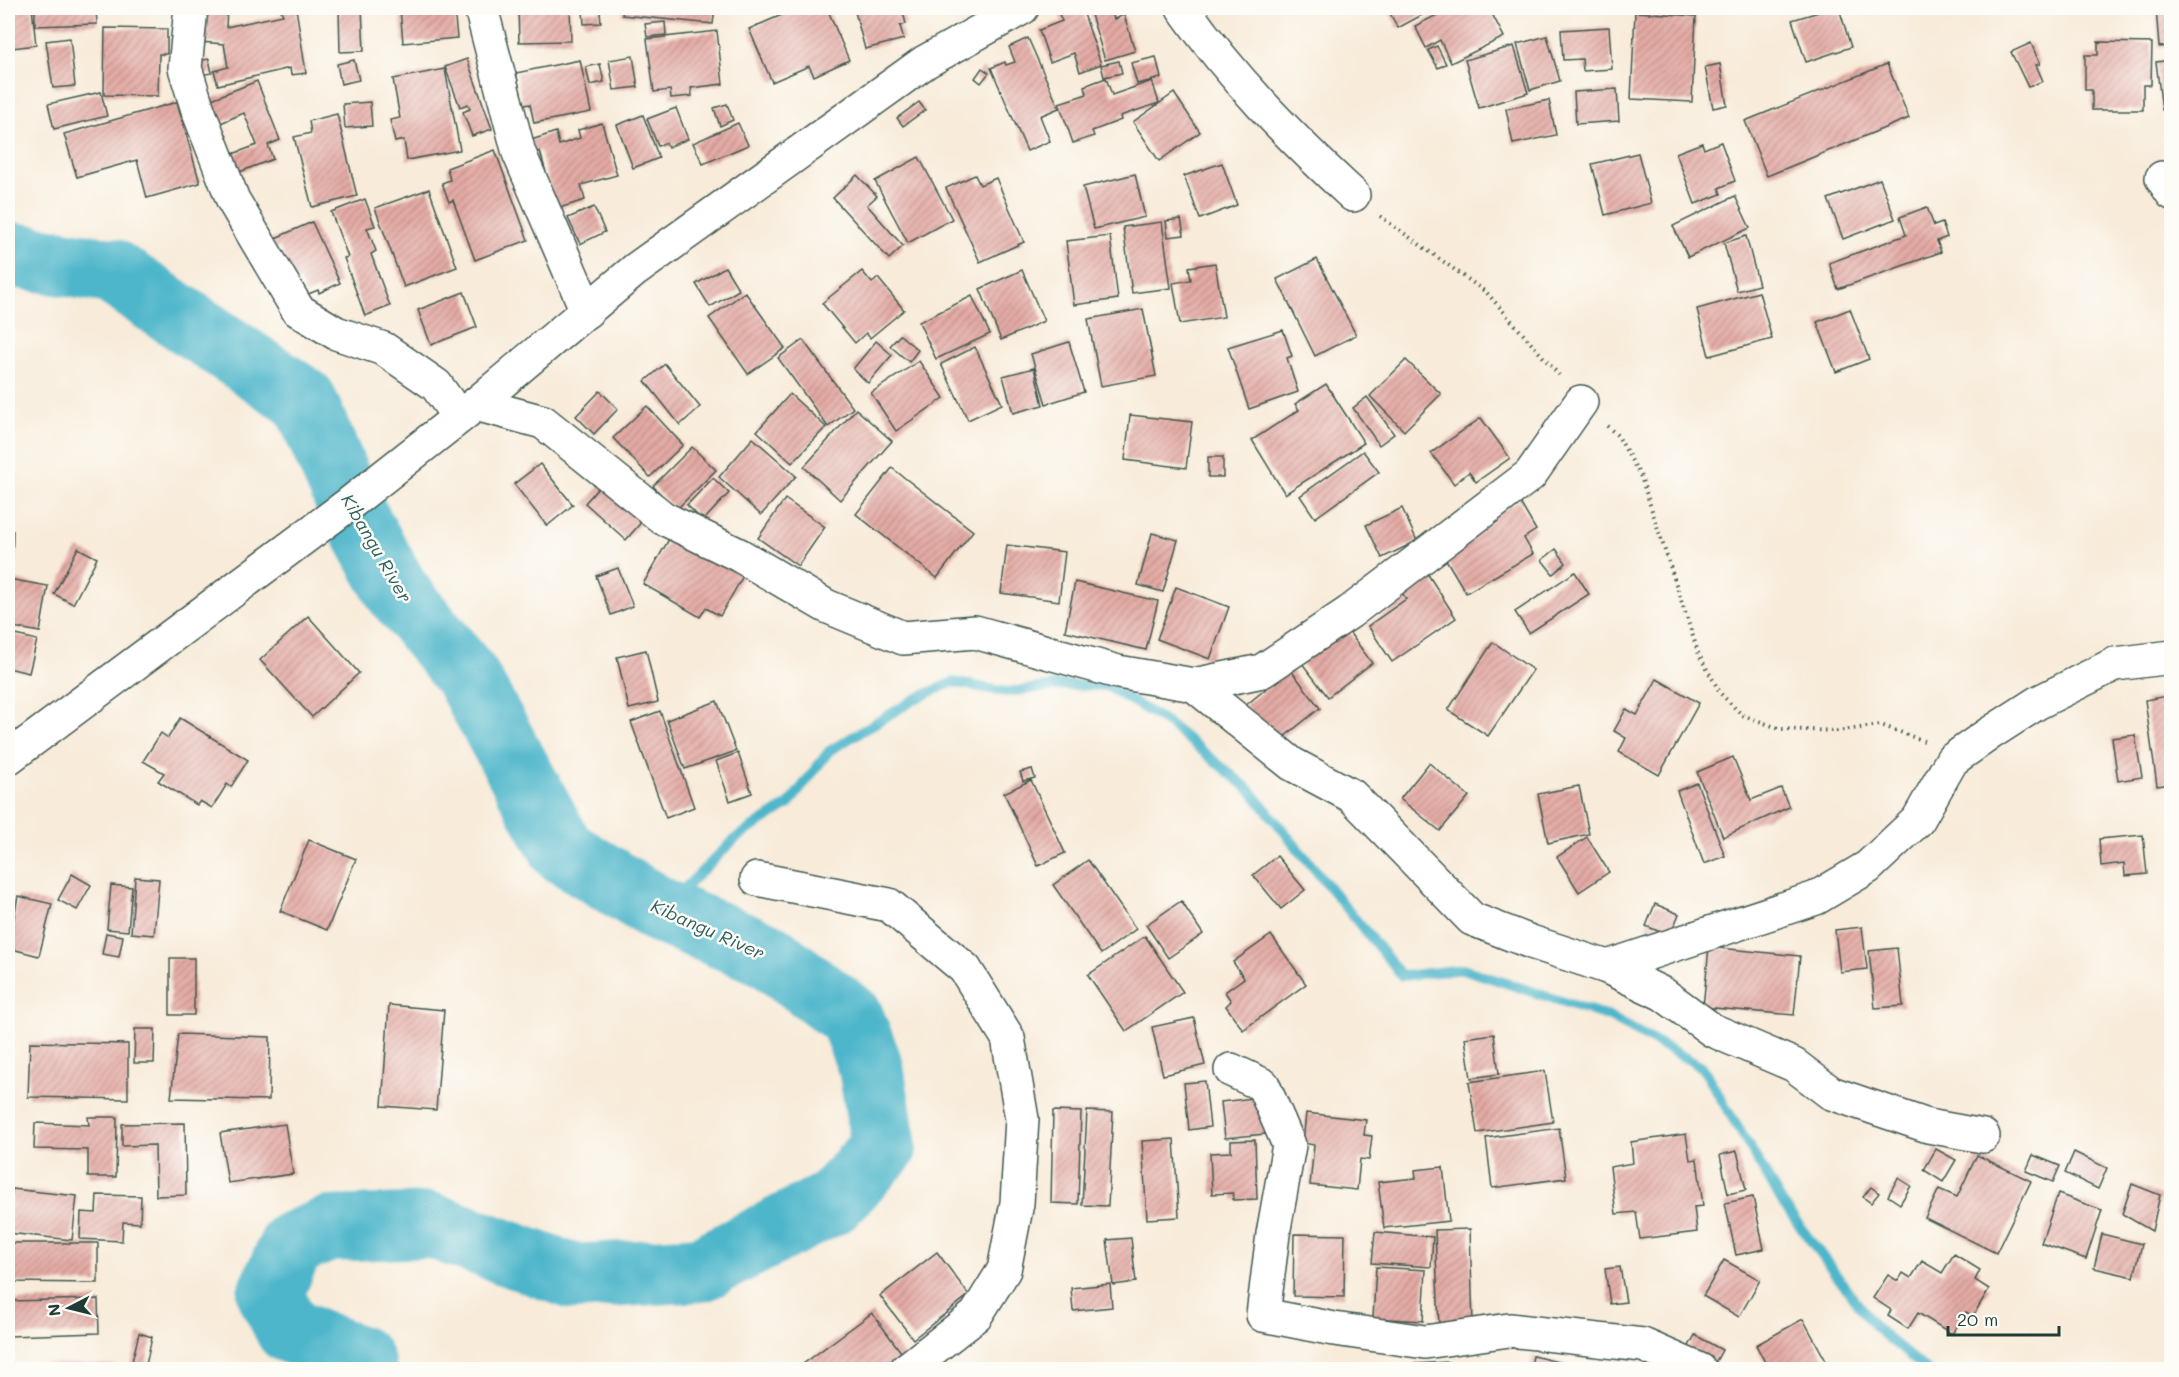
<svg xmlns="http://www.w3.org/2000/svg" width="2179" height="1377" font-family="Mali,sans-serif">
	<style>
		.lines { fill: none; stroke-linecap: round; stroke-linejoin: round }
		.stream { stroke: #4db6ca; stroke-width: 10 }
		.river { stroke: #4db6ca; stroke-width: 66 }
		.building { fill: url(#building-hatch) }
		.minor-casing { stroke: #40574d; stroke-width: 36 }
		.path { stroke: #40574d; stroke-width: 4; stroke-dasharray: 1.5 4.5; stroke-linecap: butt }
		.minor { stroke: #fff; stroke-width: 33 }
		.labels { text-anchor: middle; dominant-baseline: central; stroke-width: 5; stroke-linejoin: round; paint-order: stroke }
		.water-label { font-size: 18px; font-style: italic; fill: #2d6161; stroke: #fdfcf7 }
	</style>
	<defs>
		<pattern id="building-hatch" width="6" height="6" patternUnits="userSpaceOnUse" patternTransform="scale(1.5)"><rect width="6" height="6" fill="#e5aba5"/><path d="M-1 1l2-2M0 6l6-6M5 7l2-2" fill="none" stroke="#b98c87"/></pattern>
	</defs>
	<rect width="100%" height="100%" fill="#fdfcf7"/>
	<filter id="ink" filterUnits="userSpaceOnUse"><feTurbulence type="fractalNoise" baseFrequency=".0167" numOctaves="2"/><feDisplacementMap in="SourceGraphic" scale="12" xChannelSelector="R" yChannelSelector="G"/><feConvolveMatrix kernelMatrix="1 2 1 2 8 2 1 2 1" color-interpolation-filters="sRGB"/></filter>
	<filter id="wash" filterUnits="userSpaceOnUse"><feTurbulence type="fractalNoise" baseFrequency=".008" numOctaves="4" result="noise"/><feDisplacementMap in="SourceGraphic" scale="24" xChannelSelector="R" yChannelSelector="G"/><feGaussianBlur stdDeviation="1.35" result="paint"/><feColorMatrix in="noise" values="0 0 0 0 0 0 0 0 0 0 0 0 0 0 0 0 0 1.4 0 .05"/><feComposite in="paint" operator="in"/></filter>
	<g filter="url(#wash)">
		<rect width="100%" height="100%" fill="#f8ebd9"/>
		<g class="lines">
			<path class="stream" d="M661,911L736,838L789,804L829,751L917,698L953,682L1007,692L1063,685L1107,686L1168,723L1250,790L1402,976L1463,969L1610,1017L1702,1067L1784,1205L1875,1327L1927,1370"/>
			<path class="river" d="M8,254L111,271L304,400L349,504L397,591L467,677L563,851L661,911L768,955L851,1017L871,1068L884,1147L833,1202L701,1269L574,1277L430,1225L329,1229L292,1244L270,1294L288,1330L360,1359L364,1370"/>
		</g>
		<g id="blocks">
			<g class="building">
				<path d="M8,8H32L36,45L12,48Z"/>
				<path d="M35,8H96L97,24L35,26Z"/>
				<path d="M205,8H227L226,27L283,15L281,10L296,8L306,73L291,75L290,68L218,85L214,71L228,67L224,44L200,42Z"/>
				<path d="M339,8H362L364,51L340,52Z"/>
				<path d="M400,8H454L457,38L403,43Z"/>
				<path d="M518,8H570L571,41L519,42Z"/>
				<path d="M623,8H715L713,24L622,15Z"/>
				<path d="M798,8H827L849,60L814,76L809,66L772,82L749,29Z"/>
				<path d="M854,8H917L903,12L906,24L900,26L904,39L865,49Z"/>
				<path d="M1079,8H1082L1101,64L1080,72L1074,53L1050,62L1039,30L1062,21L1059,14Z"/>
				<path d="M1089,8H1111L1114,19L1124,15L1135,51L1105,60Z"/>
				<path d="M1387,8H1435L1398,28Z"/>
				<path d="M1441,8H1489L1504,37L1451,63L1440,40L1426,48L1415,26L1443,12Z"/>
				<path d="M1832,8H1839L1851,47L1806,62L1792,20Z"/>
				<path d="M2156,8H2172V46L2159,47Z"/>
				<path d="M583,11H600L601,23L584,24Z"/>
				<path d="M1635,12L1696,16L1692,102L1631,99Z"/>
				<path d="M665,22L666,35L647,37L645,24Z"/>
				<path d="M1609,27L1612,69L1583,71L1582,59L1563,60L1561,30Z"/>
				<path d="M105,28L167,29V54H159L158,96L104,95Z"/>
				<path d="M717,31L723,84L691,88L692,96L671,98L670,90L654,92L647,39Z"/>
				<path d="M1547,36L1560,81L1530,90L1517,44Z"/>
				<path d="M70,38L75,86L53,88L46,41Z"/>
				<path d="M1028,38L1059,108L1040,116L1050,141L1027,151L991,68L1005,62L1006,65L1015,62L1009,47Z"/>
				<path d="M2098,42L2152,43L2151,85H2143V110H2092V90H2085V55H2098Z"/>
				<path d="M2031,43L2040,64L2036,65L2043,81L2028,87L2011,52Z"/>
				<path d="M1437,46L1446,64L1438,68L1428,50Z"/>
				<path d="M1514,46L1528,93L1479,108L1465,60Z"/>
				<path d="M633,56L638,87L614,90L609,60Z"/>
				<path d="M1156,57L1161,78L1137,84L1131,63Z"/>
				<path d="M209,59L212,73L200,75L197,61Z"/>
				<path d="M467,59L492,129L472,136L463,112L470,109L468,104L460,107L445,67Z"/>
				<path d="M354,60L359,80L341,84L337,64Z"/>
				<path d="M580,60L591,112L534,123L530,104L523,105L516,73Z"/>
				<path d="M2172,60V109L2162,110L2156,62Z"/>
				<path d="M1119,61L1122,73L1104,77L1101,65Z"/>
				<path d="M600,64L604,82L590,85L586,67Z"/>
				<path d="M1720,64L1727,105L1713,108L1705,67Z"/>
				<path d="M1887,64L1909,118L1767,176L1745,121Z"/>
				<path d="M982,68L989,73L981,83L975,78Z"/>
				<path d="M445,69L460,150L407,160L404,140L395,142L390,120L400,118L393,79Z"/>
				<path d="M1106,78L1112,95L1152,81L1159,103L1120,116L1121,120L1092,131L1094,136L1073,143L1059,103L1087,94L1084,86Z"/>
				<path d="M257,81L280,140L268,145L273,159L237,173L230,155L257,145L244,113L216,125L207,101Z"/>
				<path d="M1617,89L1619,121L1576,124L1574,92Z"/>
				<path d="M101,92L107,116L54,129L48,104Z"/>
				<path d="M1174,93L1200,132L1159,161L1133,122Z"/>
				<path d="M1549,100L1556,135L1513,144L1506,109Z"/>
				<path d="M177,102L200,183L147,198L137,160L77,177L64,134Z"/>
				<path d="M370,102L372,126L345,128L343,104Z"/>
				<path d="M919,102L925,110L903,126L897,118Z"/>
				<path d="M727,104L733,120L720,126L714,108Z"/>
				<path d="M676,108L688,139L668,147L666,143L658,146L647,119Z"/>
				<path d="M337,114L357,196L312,207L294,137L311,133L309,121Z"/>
				<path d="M643,115L659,158L633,168L617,125Z"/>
				<path d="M602,123L617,175L581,185L585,200L556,209L540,151L535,153L531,140L556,132L559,145L580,138L578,130Z"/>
				<path d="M738,123L748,145L703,164L693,143Z"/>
				<path d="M1721,142L1735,181L1719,188L1721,194L1695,204L1676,153L1702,143L1704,149Z"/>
				<path d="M495,150L528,240L475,260L453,200L449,202L442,183L450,180L447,168Z"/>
				<path d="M1638,153L1651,203L1605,215L1592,164Z"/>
				<path d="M919,157L952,219L908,243L875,181Z"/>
				<path d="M1222,163L1237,205L1200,219L1184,176Z"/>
				<path d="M1135,174L1145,217L1094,229L1083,187Z"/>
				<path d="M857,175L877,196L867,205L903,246L889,259L833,198Z"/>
				<path d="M975,175L980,185L996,178L1024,242L980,262L946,188Z"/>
				<path d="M1880,179L1895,219L1843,239L1828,199Z"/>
				<path d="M429,189L457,267L404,287L375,208Z"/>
				<path d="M1735,196L1750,228L1688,257L1673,226Z"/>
				<path d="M365,199L375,226L367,228L376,251L371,254L390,306L365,316L344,258L348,257L331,212Z"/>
				<path d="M594,207L605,232L580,244L568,218Z"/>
				<path d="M1927,207L1934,226L1942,223L1947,237L1937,241L1941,252L1838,289L1829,263L1906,235L1900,217Z"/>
				<path d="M1181,219L1184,235L1168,237L1166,221Z"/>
				<path d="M312,222L340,283L319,293L318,290L306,295L299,279L290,283L286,260L280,247L275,249L271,240Z"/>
				<path d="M1162,222L1171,288L1132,293L1123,227Z"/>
				<path d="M1110,236L1118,299L1074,305L1066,241Z"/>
				<path d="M1746,236L1759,285L1737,291L1724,243Z"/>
				<path d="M1317,259L1356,335L1315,356L1277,279Z"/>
				<path d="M1215,263L1224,317L1180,324L1173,283L1191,280L1189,267Z"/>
				<path d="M725,267L739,290L710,307L696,284Z"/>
				<path d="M1022,270L1044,321L1001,340L980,289Z"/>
				<path d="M862,271L872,283L878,278L904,310L870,338L866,333L855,343L822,303Z"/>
				<path d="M464,292L477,327L431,345L418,310Z"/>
				<path d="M745,292L785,348L748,374L709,318Z"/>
				<path d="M1759,292L1772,339L1709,356L1697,309Z"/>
				<path d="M972,296L990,334L936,359L919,322Z"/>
				<path d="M1143,309L1156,376L1101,386L1088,319Z"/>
				<path d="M1850,309L1869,359L1836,372L1817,322Z"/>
				<path d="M1283,330L1292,356L1287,358L1298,392L1249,409L1228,347Z"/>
				<path d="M900,335L918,350L909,362L890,346Z"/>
				<path d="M803,340L853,408L828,427L778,358Z"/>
				<path d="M876,341L892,355L868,383L853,369Z"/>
				<path d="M1069,342L1084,392L1046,404L1031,354Z"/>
				<path d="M975,347L1002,404L968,420L941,364Z"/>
				<path d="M1406,360L1441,394L1404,431L1370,396Z"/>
				<path d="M919,361L944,398L896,431L871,393Z"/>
				<path d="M665,364L700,407L680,425L645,381Z"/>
				<path d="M1034,368L1043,405L1013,413L1003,376Z"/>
				<path d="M1326,384L1364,443L1285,494L1252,440L1299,410L1295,404Z"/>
				<path d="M600,391L618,409L594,434L576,416Z"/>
				<path d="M790,394L826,427L792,463L757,431Z"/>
				<path d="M1367,397L1394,434L1379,445L1353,408Z"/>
				<path d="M647,406L683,445L650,477L613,438Z"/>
				<path d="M856,409L892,441L840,500L804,467Z"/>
				<path d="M1130,415L1192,422L1186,468L1125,460Z"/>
				<path d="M1481,418L1510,458L1476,482L1469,472L1454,484L1431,453Z"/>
				<path d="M753,438L796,476L761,515L719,477Z"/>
				<path d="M692,447L716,470L676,510L653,486Z"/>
				<path d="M1363,451L1379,472L1315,518L1300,496Z"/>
				<rect x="1208" y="457" width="15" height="20"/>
				<path d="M540,464L573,505L547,526L514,484Z"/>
				<path d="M892,468L973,531L937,578L856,514Z"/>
				<path d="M608,477L649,513L626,540L585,503Z"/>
				<path d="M713,478L729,493L703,521L687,505Z"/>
				<path d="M785,499L825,527L798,566L758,538Z"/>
				<path d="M1519,501L1536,530L1524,538L1533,554L1466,593L1439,548Z"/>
				<path d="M1402,508L1417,541L1382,558L1366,525Z"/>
				<path d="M8,531H13L12,568H8Z"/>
				<path d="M1152,533L1178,540L1163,592L1138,585Z"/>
				<path d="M672,534L743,576L720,616L706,608L700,617L643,584Z"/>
				<path d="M1007,545L1065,552L1059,601L1001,593Z"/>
				<path d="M78,548L97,558L73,604L54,594Z"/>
				<path d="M1556,549L1566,563L1553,574L1542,560Z"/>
				<path d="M618,568L633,606L611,615L596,576Z"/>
				<path d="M1575,572L1589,594L1529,633L1515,612Z"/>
				<path d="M1427,573L1456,618L1392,662L1368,626L1406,599L1401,591Z"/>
				<path d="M8,579L48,586L40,632L8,626Z"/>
				<path d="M1075,582L1158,601L1146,650L1065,631Z"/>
				<path d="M1176,587L1229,607L1210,659L1157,639Z"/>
				<path d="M308,616L359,673L312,717L260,660Z"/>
				<path d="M1346,628L1372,663L1328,697L1301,662Z"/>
				<path d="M8,633L37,640L29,673L8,668Z"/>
				<path d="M1493,642L1533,670L1488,736L1448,710Z"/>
				<path d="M646,650L658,702L629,709L617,657Z"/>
				<path d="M1290,669L1320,708L1275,744L1245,706Z"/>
				<path d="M1657,679L1699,703L1659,775L1619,752L1626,738L1614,731L1626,709L1637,715Z"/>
				<path d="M2172,695V784L2157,786L2145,700Z"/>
				<path d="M717,701L736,751L685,769L667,720Z"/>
				<path d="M660,711L694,807L666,818L631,722Z"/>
				<path d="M180,718L248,760L231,787L227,784L212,808L200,801L197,805L158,781L164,773L143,761L161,733L168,738Z"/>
				<path d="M2135,735L2142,777L2118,781L2112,738Z"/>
				<path d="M738,753L752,793L730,801L716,761Z"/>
				<path d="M1733,757L1751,800L1781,788L1789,807L1723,837L1697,772Z"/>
				<path d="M1429,763L1469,796L1440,831L1400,799Z"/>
				<path d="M1032,769L1035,778L1023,781L1020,772Z"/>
				<path d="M1031,780L1065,853L1038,866L1004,793Z"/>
				<path d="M1697,783L1725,856L1704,864L1677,791Z"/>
				<path d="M1579,786L1589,834L1548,843L1538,794Z"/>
				<path d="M2143,835L2147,874L2125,876L2124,863L2101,866L2099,839Z"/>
				<path d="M1587,837L1609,872L1579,892L1557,857Z"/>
				<path d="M309,840L356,859L327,930L280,911Z"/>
				<path d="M1277,856L1305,890L1281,909L1253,875Z"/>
				<path d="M1088,860L1136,929L1101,954L1053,885Z"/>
				<path d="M72,874L91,885L77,910L58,900Z"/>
				<path d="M135,877L159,879L154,935L131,933Z"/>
				<path d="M111,885L132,887L128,931L107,929Z"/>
				<path d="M18,896L52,904L39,956L8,948Z"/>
				<path d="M1181,901L1203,934L1168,958L1146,925Z"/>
				<path d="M1655,904L1679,914L1670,936L1646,926Z"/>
				<path d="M1862,927L1867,969L1840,972L1835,930Z"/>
				<path d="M106,933L123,936L119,957L102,954Z"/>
				<path d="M1271,935L1306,984L1243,1030L1226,1006L1231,1001L1225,992L1244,978L1233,962Z"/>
				<path d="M1145,936L1183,992L1126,1031L1088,975Z"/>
				<path d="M1709,947L1800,956L1794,1015L1703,1007Z"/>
				<path d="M1897,948L1903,1006L1875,1008L1869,951Z"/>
				<rect x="170" y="958" width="24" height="57"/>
				<path d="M389,1005L444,1010L436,1110L382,1106Z"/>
				<path d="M1194,1018L1205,1065L1163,1075L1152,1027Z"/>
				<path d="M135,1029H155L154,1063H134Z"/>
				<path d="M178,1034L270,1037L269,1100L171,1098Z"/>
				<path d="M1494,1034L1499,1074L1471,1078L1465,1038Z"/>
				<path d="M30,1042L128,1044V1099L28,1097Z"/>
				<path d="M1545,1071L1553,1122L1477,1133L1469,1082Z"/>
				<path d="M1205,1081L1210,1127L1189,1130L1184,1083Z"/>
				<path d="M1261,1097L1265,1134L1225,1138L1221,1102Z"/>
				<path d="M1053,1111L1081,1112L1078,1204L1051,1203Z"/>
				<path d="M1087,1111L1113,1112L1108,1206L1082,1205Z"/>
				<path d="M1306,1113L1366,1120L1364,1135L1372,1136L1369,1160L1360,1159L1357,1190L1310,1185L1314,1145L1303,1143Z"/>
				<path d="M88,1117H117L116,1177H88V1150L34,1149L35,1123L89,1125Z"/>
				<path d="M185,1123L186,1195L156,1196L155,1145L122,1146V1124Z"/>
				<path d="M285,1124L293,1174L228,1183L220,1133Z"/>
				<path d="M1559,1128L1566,1178L1492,1188L1486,1138Z"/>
				<path d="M1686,1134L1690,1160L1697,1159L1703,1206L1694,1207L1697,1232L1640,1239L1636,1212L1616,1214L1610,1167L1633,1163L1631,1142Z"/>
				<path d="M1174,1139L1179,1217L1147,1219L1142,1141Z"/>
				<path d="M1255,1140L1257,1199L1233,1200V1193L1212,1194L1210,1153L1231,1152V1141Z"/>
				<path d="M1936,1149L1956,1160L1943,1182L1924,1170Z"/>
				<path d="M1737,1151L1746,1190L1728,1194L1720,1155Z"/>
				<path d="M2074,1152L2107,1168L2098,1189L2065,1173Z"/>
				<path d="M1977,1155L2031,1181L1996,1253L1925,1218L1939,1189L1957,1197Z"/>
				<path d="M2033,1155L2060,1166L2053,1182L2026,1171Z"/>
				<path d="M1443,1167L1449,1221L1384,1228L1378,1182L1416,1178L1415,1170Z"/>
				<path d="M1898,1178L1911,1186L1900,1204L1888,1196Z"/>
				<path d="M2132,1184L2160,1195L2152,1231L2122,1214Z"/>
				<path d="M1871,1187L1879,1193L1871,1203L1863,1197Z"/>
				<path d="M12,1189L77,1196L72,1240L8,1233Z"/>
				<path d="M2058,1194L2102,1210L2086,1259L2041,1243Z"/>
				<path d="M97,1195L141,1196L140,1223L123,1222L122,1241L80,1239L81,1212L96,1213Z"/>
				<path d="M1753,1197L1764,1249L1736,1255L1725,1203Z"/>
				<path d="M1470,1229L1473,1325L1439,1326L1435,1230Z"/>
				<path d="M1375,1232L1433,1237L1431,1267L1372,1263Z"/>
				<path d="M1294,1234L1345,1235L1344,1297L1293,1296Z"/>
				<path d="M2102,1234L2142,1244L2134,1277L2094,1268Z"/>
				<path d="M1131,1238L1136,1282L1113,1285L1107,1240Z"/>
				<path d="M8,1243H98V1283L8,1282Z"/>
				<path d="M937,1252L969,1295L913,1339L880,1296Z"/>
				<path d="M1954,1254L1980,1270L1975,1280L1989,1289L1973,1316L1966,1312L1952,1334L1918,1313L1908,1329L1888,1316L1891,1310L1873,1298L1888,1275L1898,1281L1903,1273L1911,1278L1922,1261L1942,1273Z"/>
				<path d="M1724,1260L1760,1280L1739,1317L1703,1296Z"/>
				<path d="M1376,1267L1426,1270L1423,1321L1373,1318Z"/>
				<path d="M1620,1267L1626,1302L1610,1304L1605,1269Z"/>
				<path d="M1110,1284L1112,1307L1073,1311L1071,1288Z"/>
				<path d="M98,1299L99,1333L8,1336V1301Z"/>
				<path d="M872,1313L907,1360L894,1370H795Z"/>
				<path d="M1803,1319L1831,1370H1769L1756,1345Z"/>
				<path d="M139,1333L152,1337L145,1370H130Z"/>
				<path d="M1695,1335L1722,1350L1715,1363L1688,1348Z"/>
				<path d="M1533,1356L1587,1369V1370H1530Z"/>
				<path d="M1449,1362V1370H1415V1364Z"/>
				<path d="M39,1363L115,1365V1370H39Z"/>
			</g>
		</g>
	</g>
	<g filter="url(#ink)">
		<use href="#blocks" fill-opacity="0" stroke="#40574d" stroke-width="1.5"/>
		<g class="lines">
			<defs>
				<g id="minor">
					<path d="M191,8L185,68L198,110L233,200L298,310L336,333L384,349L436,385L459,417"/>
					<path d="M481,8L519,153L587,311"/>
					<path d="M1183,8C1232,78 1290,137 1353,195"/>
					<path d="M2162,178L2172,193"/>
					<path d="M476,404L543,422L663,518L739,555L826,606L903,638L975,632L1118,672L1194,685L1262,671L1350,612L1530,475L1581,402"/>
					<path d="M1194,685L1292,764L1352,796L1472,919L1531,942L1607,967L1663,994L1712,1030L1794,1065L1831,1093L1928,1126L1983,1136"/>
					<path d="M8,758L349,504L476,404L635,270L925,62L1022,8"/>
					<path d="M757,879L889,905L965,969L1008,1038L1022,1119L1017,1203L1004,1270L976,1315L906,1370"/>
					<path d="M1607,967L1816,898L1868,867L1918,820L1952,760L1989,734L2037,703L2115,664L2172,657"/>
					<path d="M1231,1070L1263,1085L1289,1145L1273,1234L1263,1315L1334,1329L1425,1342L1509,1330L1643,1345L1700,1370"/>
				</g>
			</defs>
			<use href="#minor" class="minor-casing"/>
			<g class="path">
				<path d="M1380,216L1487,293L1559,375"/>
				<path d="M1607,426L1618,436L1641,477L1699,655L1721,694L1742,715L1781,729L1837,731L1881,725L1924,741"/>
			</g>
			<use href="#minor" class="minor"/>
		</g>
	</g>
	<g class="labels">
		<g class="water-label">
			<text transform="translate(377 548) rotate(60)">Kibangu River</text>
			<text transform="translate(708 929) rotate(24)">Kibangu River</text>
		</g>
	</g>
	<rect width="2179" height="1377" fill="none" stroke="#fdfcf7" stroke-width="30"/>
	<g transform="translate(69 1308) rotate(263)" stroke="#fdfcf7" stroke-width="4.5" paint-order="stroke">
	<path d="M0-4.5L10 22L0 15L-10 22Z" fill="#1f3d34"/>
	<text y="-9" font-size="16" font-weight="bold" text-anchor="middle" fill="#1f3d34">N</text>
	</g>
	<path d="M1948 1326v9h111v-9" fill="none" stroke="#1f3d34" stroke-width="3"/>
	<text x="1957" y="1326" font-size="18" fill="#1f3d34" stroke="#fdfcf7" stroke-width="4.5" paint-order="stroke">20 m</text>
</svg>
